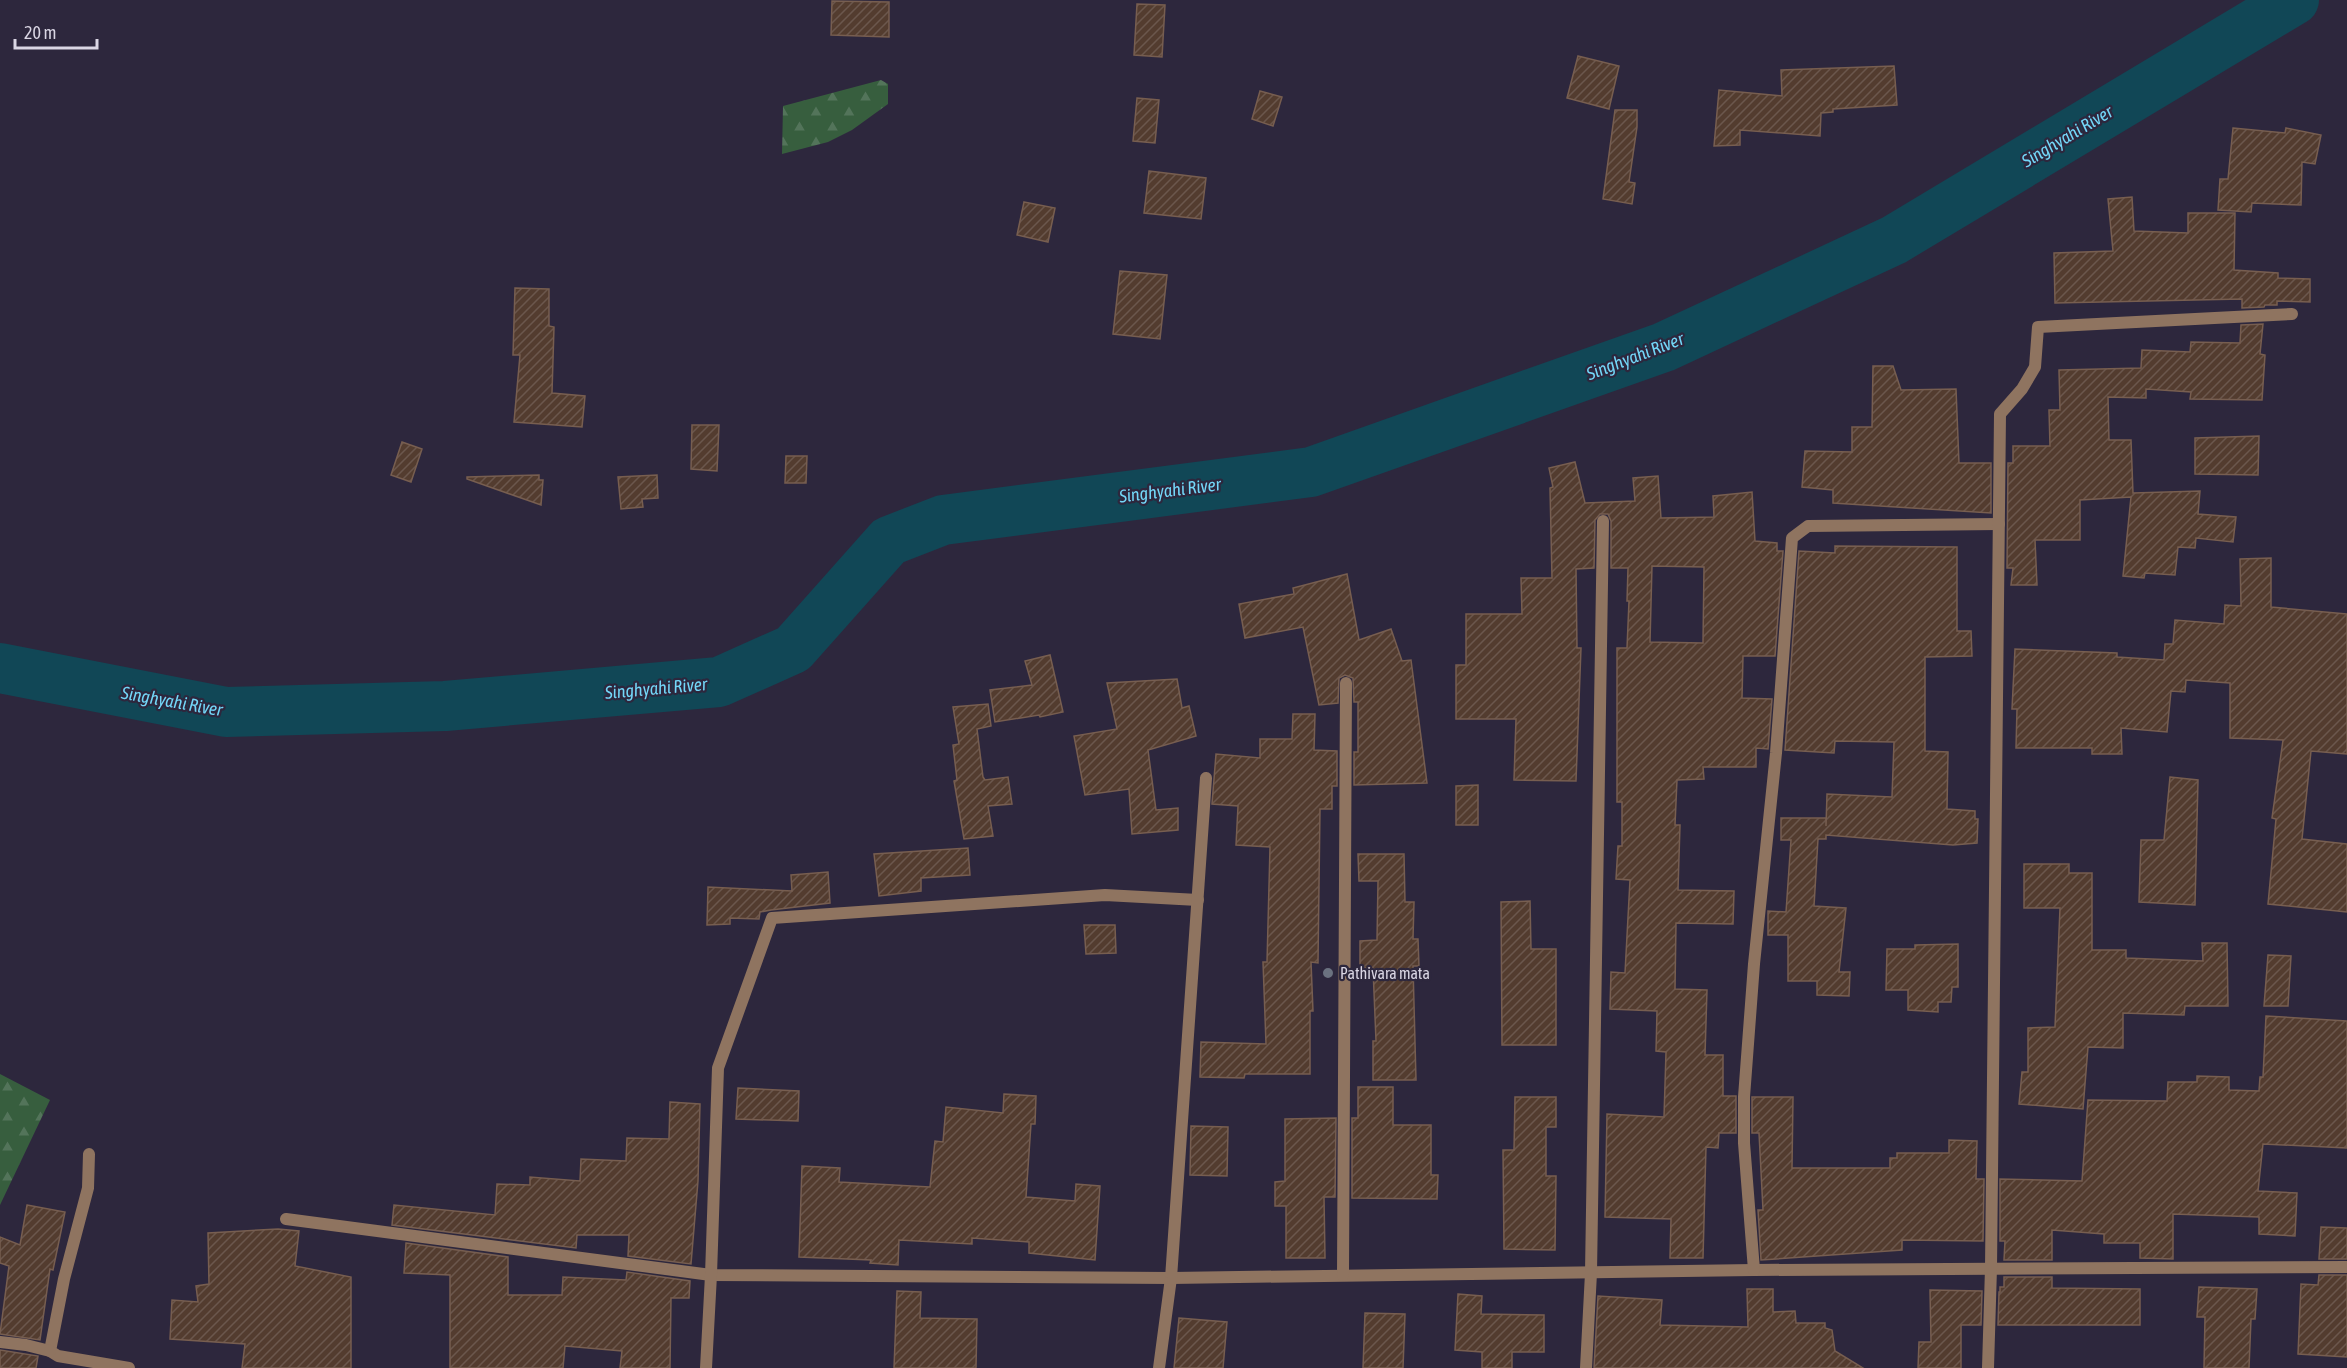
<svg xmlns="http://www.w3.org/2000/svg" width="2347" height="1368" font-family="'Asap Condensed',sans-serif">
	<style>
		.forest { fill: url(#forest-firs) }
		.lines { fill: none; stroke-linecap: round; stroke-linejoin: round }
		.river { stroke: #114756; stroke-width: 50 }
		.building { fill: url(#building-hatch); stroke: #775e50; stroke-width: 1.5; fill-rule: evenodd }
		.minor { stroke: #8f7460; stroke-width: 12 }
		.worship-dot { fill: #6b7280; stroke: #2d273d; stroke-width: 2 }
		.labels { text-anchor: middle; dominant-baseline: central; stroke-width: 4.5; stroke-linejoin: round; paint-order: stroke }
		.poi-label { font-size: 16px; fill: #dad6e4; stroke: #2d273d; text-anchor: start }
		.water-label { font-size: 18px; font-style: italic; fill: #73d7f8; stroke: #2d273d }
	</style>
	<defs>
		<pattern id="forest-firs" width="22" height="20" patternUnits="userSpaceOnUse" patternTransform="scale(1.5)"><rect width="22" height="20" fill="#375e3e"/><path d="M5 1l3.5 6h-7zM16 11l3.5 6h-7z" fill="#53745a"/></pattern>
		<pattern id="building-hatch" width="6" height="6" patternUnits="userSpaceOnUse" patternTransform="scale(1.5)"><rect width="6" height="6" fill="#533c2f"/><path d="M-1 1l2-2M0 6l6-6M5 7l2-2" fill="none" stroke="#6b574d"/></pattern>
	</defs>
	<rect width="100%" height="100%" fill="#2d273d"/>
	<g class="forest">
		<path d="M881,80L888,84V104L852,130L828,142L782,154L783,106Z"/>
		<path d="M0,1074L50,1100L0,1205Z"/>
	</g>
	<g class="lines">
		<path class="river" d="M0,668L226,712L445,706L719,682L793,649L889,541L943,520L1311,472L1664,347L1894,240L2294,0"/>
	</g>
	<g class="building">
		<path d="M832,1L889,2V37L831,35Z"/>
		<path d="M1137,4L1165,5L1162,57L1134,55Z"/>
		<path d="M1578,56L1619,66L1609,109L1567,98Z"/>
		<path d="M1894,66L1897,105L1833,109V112L1821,113L1820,136L1740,130V145L1714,146L1719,90L1782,96L1781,70Z"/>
		<path d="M1260,91L1282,97L1273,126L1252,119Z"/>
		<path d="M1137,98L1159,100L1155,143L1133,141Z"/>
		<path d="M1615,110H1637V127L1629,182L1635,183L1632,204L1603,199Z"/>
		<path d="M2233,128L2285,133L2286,128L2321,135L2315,164L2302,162L2301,205L2252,203L2251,212L2218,210L2220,179H2228Z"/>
		<path d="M1149,171L1206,178L1201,219L1144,213Z"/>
		<path d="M2132,197L2134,231L2188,233V213H2235L2234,270L2278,273V278L2310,279V302L2277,301V305H2265L2264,307L2242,308V299L2055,303L2054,253L2113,251L2108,199Z"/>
		<path d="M1024,202L1055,208L1048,242L1017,235Z"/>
		<path d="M1120,271L1167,275L1160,339L1113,334Z"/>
		<path d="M515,288L549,289V326L554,327L552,393L585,396L582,427L514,422L520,355H513Z"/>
		<path d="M2263,324L2260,354L2265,355L2262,400L2190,399L2191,392L2146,389V398L2108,397L2109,440H2131L2133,493L2200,491L2198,514L2236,517L2233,542L2196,538L2195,548L2178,547L2175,575L2145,573L2144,578L2123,576L2131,497L2080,500V540H2035L2037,585H2011L2013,568H2007L2008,463H2013V446H2050L2049,410H2060L2059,370L2141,368L2142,350L2190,352L2191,342L2240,343L2241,325Z"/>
		<path d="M1873,366H1893L1901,390L1956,389L1959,463H1991V513L1833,503V490L1802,487L1805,451L1852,452V427H1872Z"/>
		<path d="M692,425H719L717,471L691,469Z"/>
		<path d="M2259,436L2258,475L2195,474V438Z"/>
		<path d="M402,442L422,449L411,482L391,475Z"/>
		<path d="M786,456H807L806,483H785Z"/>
		<path d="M1575,462L1585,503L1635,501L1633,478L1658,476L1661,518L1714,517L1713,496L1752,492L1755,541L1777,543V551H1783L1775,656H1743L1742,698L1772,699L1768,749L1756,748V767H1703L1704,779L1677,780L1675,825H1680L1678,890L1734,891L1733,924L1676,923L1675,989L1707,990L1705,1055H1723V1096H1736V1133H1719L1718,1148L1706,1147L1703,1258H1670L1671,1219L1605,1217L1607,1114L1664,1117L1666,1052L1656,1051L1657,1011L1610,1009L1611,972L1625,973L1630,880L1616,879L1618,846H1622V802H1617V648H1627L1629,601H1627L1628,568H1611V521L1608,514H1600L1595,520L1594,568L1576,569L1577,648H1581L1576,781L1514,780L1516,719H1456V665H1466V614H1522L1521,578H1552L1550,488L1553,487L1549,468ZM1652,566L1704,567L1703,643L1650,642Z"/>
		<path d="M539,475V480H543L541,505L467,479V477Z"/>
		<path d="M657,475L658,498L642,499L643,507L621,509L618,477Z"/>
		<path d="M1835,546L1957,547V631H1971L1972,656L1925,657V751L1948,752L1947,809L1975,811V819H1978L1977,843L1953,845L1826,835V839H1818L1814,906L1846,908L1839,972H1850L1849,996L1817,995V981H1788V935H1768V911L1786,912L1791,840H1781V818H1826V826L1827,794L1892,797L1894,742L1835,741L1834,753L1785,750L1799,551L1835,553Z"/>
		<path d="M2271,558V607L2347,614V754L2311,751L2302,839L2347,844V912L2268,904L2276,819L2272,818L2283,740L2230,738V683L2186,680L2185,692L2171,691L2167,732L2121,728L2122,754H2092V748H2016L2017,709H2012L2015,649L2117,653V657L2164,660L2165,644H2173L2175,620L2224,624L2225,605L2241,606L2240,559Z"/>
		<path d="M1347,574L1359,640L1391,629L1402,661L1411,660L1427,783L1354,785V752H1358V702H1354L1353,678L1345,675L1339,678L1338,703L1319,705L1303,627L1245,638L1239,604L1294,594L1293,588Z"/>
		<path d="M1050,655L1063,712L1040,717L1039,715L995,722L990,690L1032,685L1025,661Z"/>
		<path d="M1177,679L1182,708L1189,706L1196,736L1148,750L1156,810L1178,808V830L1132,834L1129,789L1085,795L1074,736L1117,729L1107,683Z"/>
		<path d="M988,704L991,726L977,729L983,777L985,780L1008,777L1012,804L988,806L993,836L964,839L954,781L957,780L953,745L959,744L953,707Z"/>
		<path d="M1293,714H1315L1314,750L1337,751V786H1332V809H1320L1318,963L1311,962L1313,1011H1310V1074H1245L1244,1078L1200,1077L1201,1042L1266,1044L1263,962H1267L1270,847L1236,845L1238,806L1212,804L1216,754L1260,758V739H1292Z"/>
		<path d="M2170,777L2198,780L2195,905L2139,902L2141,840H2164Z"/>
		<path d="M1478,785V825H1456V786Z"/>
		<path d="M968,848L970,875L921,878V891L879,896L874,854Z"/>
		<path d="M1358,854H1404L1405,902H1414L1413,939H1418L1419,966H1413L1416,1080H1373V1041H1376L1373,968H1360V941L1377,940L1378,881H1359Z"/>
		<path d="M2024,864H2069V873H2092V950H2126V958L2203,961L2202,943H2227L2228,1006H2185L2184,1015L2123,1013V1048L2088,1047L2083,1109L2019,1104L2022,1072H2028V1028L2055,1027L2060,908H2024Z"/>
		<path d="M828,872L830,903L771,910L760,912L759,919L730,918V924L707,925L708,887L792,891L791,875Z"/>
		<path d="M1530,901L1531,949H1556V1045H1502L1501,902Z"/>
		<path d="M1084,925H1115L1116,953L1086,954Z"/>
		<path d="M1958,944V987H1952L1951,1002H1938V1012L1908,1010V990H1886L1887,949H1915V945Z"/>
		<path d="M2268,955L2291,956L2288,1006H2264Z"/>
		<path d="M2266,1016L2347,1021V1148L2263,1144L2258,1191L2297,1193L2295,1236L2259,1234V1217L2173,1214V1259L2140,1258V1243H2104V1234L2052,1230V1260H2004L2005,1241H2000V1179L2082,1181L2088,1100L2167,1101L2168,1082H2197V1076L2229,1077V1090L2259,1091L2260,1077H2263Z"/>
		<path d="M1358,1087H1393V1125H1431V1175H1438L1437,1199L1352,1198V1118H1358Z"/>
		<path d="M738,1088L799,1091L798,1121L736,1119Z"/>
		<path d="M1004,1094L1036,1096L1035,1124H1031L1026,1197L1075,1201L1076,1184L1100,1186L1095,1260L1029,1253V1242L972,1238V1244L899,1240L898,1265L870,1263L871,1260L799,1257L802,1166L840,1168L839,1182L930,1187L935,1141L943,1142L946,1107L1003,1113Z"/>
		<path d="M1515,1097H1556V1127H1546V1176H1556L1555,1250L1504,1249L1503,1150H1514Z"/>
		<path d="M1752,1097H1793L1792,1168H1890V1158H1897V1153H1949V1140L1977,1141L1976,1179H1984L1983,1241L1902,1240V1250L1761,1260L1758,1210H1763L1759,1133H1752Z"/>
		<path d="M670,1102L700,1104L698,1181L691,1264L628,1256L629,1235H577L576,1248L392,1225L394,1205L495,1215L497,1184L530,1185V1177L580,1181L581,1159L626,1161L627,1138L669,1139Z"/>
		<path d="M1336,1118L1335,1197H1324L1325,1258H1286V1206H1275V1182L1285,1181V1119Z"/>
		<path d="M1191,1126L1228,1127L1227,1176L1190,1175Z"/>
		<path d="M27,1205L65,1212L53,1270L50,1269L40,1340L0,1334L9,1266L0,1263V1237L20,1245Z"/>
		<path d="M2321,1227L2347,1228V1259H2319Z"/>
		<path d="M278,1229L299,1231L295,1266L351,1277V1368H242L245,1344L170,1339L172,1300L198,1302L196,1286L209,1284L208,1233Z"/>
		<path d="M406,1243L508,1257V1295H562L563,1277L626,1280L627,1272L690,1281L689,1298H671L670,1368H620L622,1351L565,1346L563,1368H450V1275L404,1273Z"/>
		<path d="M2319,1275H2347V1357L2298,1354L2301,1284L2318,1285Z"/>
		<path d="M2004,1277H2052V1288L2140,1289V1325H1998L1999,1292H2000V1287H2004Z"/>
		<path d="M2199,1287L2257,1289L2255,1319H2251L2249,1368H2204L2205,1317H2197Z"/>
		<path d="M1747,1289H1773V1312L1795,1311L1796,1323H1825V1328L1832,1330L1835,1351L1863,1368H1594L1598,1296L1662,1300L1660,1325L1748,1327Z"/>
		<path d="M1930,1290L1982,1291L1981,1325H1961V1368H1918L1919,1342H1931Z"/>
		<path d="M897,1291L921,1292L920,1318L977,1319L976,1368H894Z"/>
		<path d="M1458,1294L1482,1296L1481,1314L1544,1315V1352H1512V1368H1482V1352L1455,1350Z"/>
		<path d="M1365,1313L1405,1314L1403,1368H1363Z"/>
		<path d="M1179,1318L1227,1322L1223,1368H1174Z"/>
		<path d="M0,1350L38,1356L36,1368H0Z"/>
	</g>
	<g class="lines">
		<g class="minor">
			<path d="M89,1154L88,1188L64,1279L50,1351L58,1356L129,1368"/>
			<path d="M286,1219L711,1275L1171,1278L1754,1270L2347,1267"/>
			<path d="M1754,1270L1744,1143V1097L1754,964L1776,753L1792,538L1808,526L1999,524"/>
			<path d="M1343,1275L1346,683"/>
			<path d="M0,1342L26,1345L50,1351"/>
			<path d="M706,1368L711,1275L718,1068L772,918L1105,895L1198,900"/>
			<path d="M1159,1368L1171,1278L1206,778"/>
			<path d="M1586,1368L1591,1273L1603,521"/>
			<path d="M1988,1368L1991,1268L2000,414L2022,389L2035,367L2038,327L2292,314"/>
		</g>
	</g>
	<circle class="worship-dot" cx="1328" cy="973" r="6"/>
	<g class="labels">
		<g class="poi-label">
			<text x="1340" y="973">Pathivara mata</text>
		</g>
		<g class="water-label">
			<text transform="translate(2067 136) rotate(-31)">Singhyahi River</text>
			<text transform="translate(1635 356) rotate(-21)">Singhyahi River</text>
			<text transform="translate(1170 490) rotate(-7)">Singhyahi River</text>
			<text transform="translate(656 688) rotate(-5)">Singhyahi River</text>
			<text transform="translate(172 701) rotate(10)">Singhyahi River</text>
		</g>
	</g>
	<path d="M15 39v9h82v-9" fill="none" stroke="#dad6e4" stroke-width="3"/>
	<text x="24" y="39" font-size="18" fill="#dad6e4" stroke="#2d273d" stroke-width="4.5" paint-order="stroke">20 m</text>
</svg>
